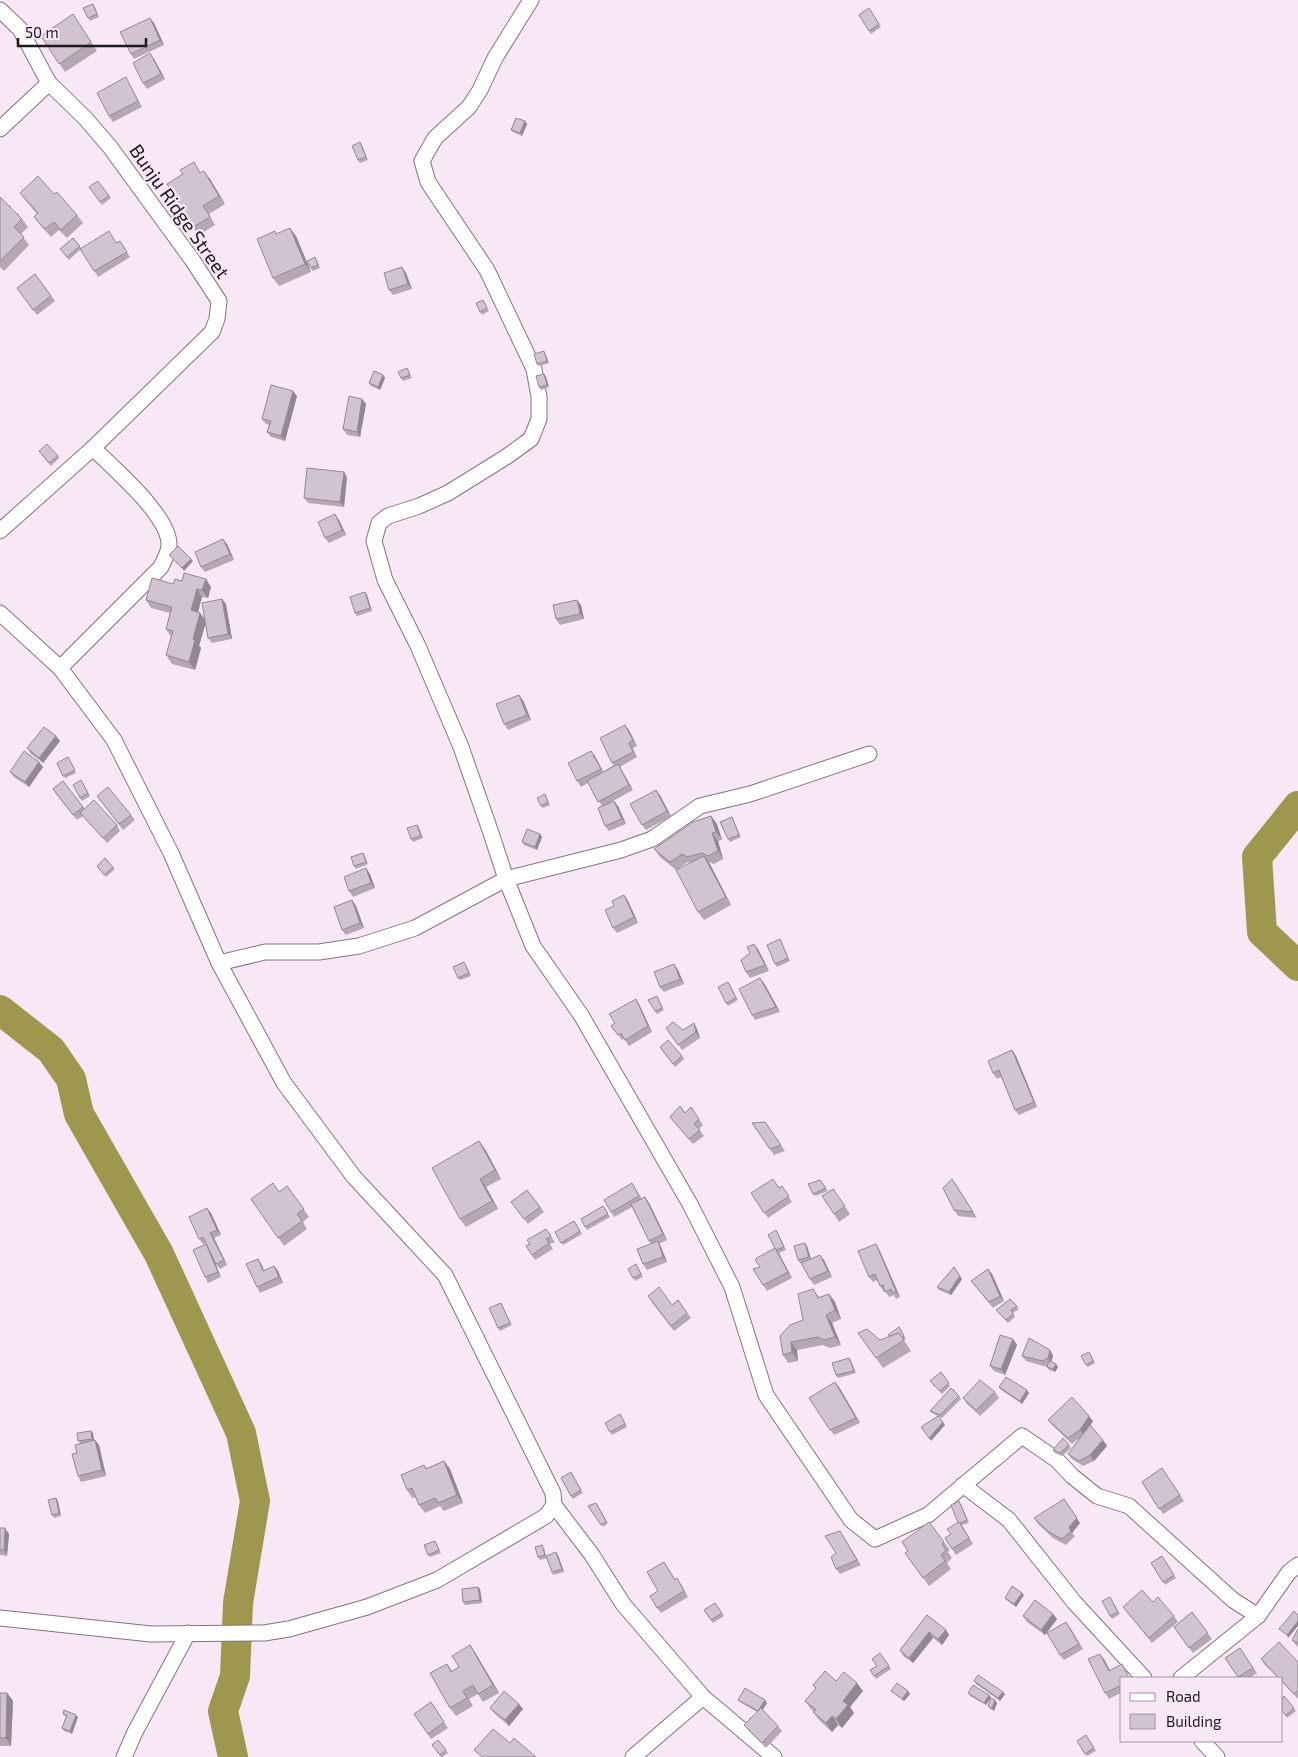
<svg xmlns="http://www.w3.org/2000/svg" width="1298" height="1757" font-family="'Exo 2',sans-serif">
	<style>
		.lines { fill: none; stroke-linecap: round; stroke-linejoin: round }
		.river { stroke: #a0974e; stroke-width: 30 }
		.minor-casing { stroke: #827480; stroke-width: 17 }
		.minor { stroke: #fff; stroke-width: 15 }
		.wall { fill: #b5a8b3 }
		.shaded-wall { fill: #938892 }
		.building { fill: #d2c3d0; stroke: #938892 }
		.labels { text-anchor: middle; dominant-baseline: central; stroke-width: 4.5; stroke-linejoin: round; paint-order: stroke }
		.street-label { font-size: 19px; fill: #1d181d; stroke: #f8e8f6 }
	</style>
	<rect width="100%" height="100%" fill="#f8e8f6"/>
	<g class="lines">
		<g class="river">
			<path d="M1298,806L1257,857L1262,932L1298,966"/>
			<path d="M0,1010L51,1050L71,1079L79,1114L159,1254L241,1433L255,1501L238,1603L235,1676L223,1711L233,1757"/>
		</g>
		<defs>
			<g id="minor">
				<path d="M531,0L495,58L480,90L469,107L435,138L422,161L428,182L487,270L534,369L539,397V419L531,439L506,457L448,493L419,506L388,516L379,523L374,541L385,580L418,646L461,747L491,833L506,879L533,946L581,1015L690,1204L732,1287L766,1395L851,1520L875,1539L928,1515L1022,1436L1057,1460L1072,1476L1097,1496L1129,1506L1233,1600L1258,1616"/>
				<path d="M0,10L20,29L49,83L85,118L110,147L193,261L219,301L217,319L212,332L93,448L0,531"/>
				<path d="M0,129L49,83"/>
				<path d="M0,613L60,668L114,740L171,853L219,963L284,1083L354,1177L445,1275L553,1493L554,1505L546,1516L437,1580L367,1607L289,1629L264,1633L151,1634L0,1618"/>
				<path d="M60,668L161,567C164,561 169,551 169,545C170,516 113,468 93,448"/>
				<path d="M219,963L265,952H319L359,946L415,928L506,879L621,850L652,839L700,806L750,794L869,754"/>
				<path d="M963,1485L1009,1520L1074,1602L1144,1678"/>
				<path d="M554,1505L592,1555L623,1604L703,1697L774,1757"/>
				<path d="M1181,1678L1258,1616L1289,1572L1298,1565"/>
				<path d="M1202,1741L1217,1757"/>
				<path d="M124,1757L135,1732L188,1633"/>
				<path d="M633,1757L703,1697"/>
			</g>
		</defs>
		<use href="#minor" class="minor-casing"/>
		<use href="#minor" class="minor"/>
	</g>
	<g class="wall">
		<path d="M95,7L99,17L90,21L88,18Z"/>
		<path d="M869,8L881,27L871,34L859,15Z"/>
		<path d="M73,14L97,51L65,72L41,36Z"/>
		<path d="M154,23L164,45L134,59L131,54Z"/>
		<path d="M154,59L165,79L147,89L143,83Z"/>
		<path d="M129,83L142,107L113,122L109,116Z"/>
		<path d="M525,121L527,124L522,136L513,132L511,130Z"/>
		<path d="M362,145L368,160L360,163L358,160Z"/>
		<path d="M201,173L210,179L225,204L209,214L215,225L199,235L193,227Z"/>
		<path d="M98,181L111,198L102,205L89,187Z"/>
		<path d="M20,193L54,194L77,215L83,223L67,238L59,230L51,237L40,225L34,217L37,214L26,201Z"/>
		<path d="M0,197L22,219L28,227L21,234L29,245L4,271L0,267Z"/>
		<path d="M277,234L296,236L311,272L279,286L273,278Z"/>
		<path d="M73,238L81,248L117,242L120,241L130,257L98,277L81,249L69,260L60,249Z"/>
		<path d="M317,260L320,268L313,271L311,268Z"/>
		<path d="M406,273L412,289L393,295L389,290Z"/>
		<path d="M35,274L55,301L37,315L17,288Z"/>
		<path d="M483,300L489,311L482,315L480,312Z"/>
		<path d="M546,354L549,363L539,366L537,364Z"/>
		<path d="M407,368L412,378L403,381L401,378Z"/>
		<path d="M544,374L546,377L549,387L541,390L539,387Z"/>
		<path d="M383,375L385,378L380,390L371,386L369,383Z"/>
		<path d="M297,396L285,441L271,437L267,432L269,425L266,424L262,419Z"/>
		<path d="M362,399L366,404L360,437L347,435L343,429Z"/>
		<path d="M41,454L58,456L59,458L51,466Z"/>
		<path d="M347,477L344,507L308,503L304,498Z"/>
		<path d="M339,520L346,535L329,543L325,538Z"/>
		<path d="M227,544L234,560L205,572L201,567Z"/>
		<path d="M182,581L211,587L208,598L202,597L198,613H200L205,620L222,599L226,604L232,639L212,643L208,638L206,623L199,646L201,648L195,670L172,664L166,655L171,637L166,629L170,613L151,608L146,600Z"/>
		<path d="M365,592L367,595L372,611L357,616L355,613Z"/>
		<path d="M581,605L584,619L560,625L556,619Z"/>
		<path d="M523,700L531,720L508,730L504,724Z"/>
		<path d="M625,725L637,746L633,748L637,757L620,767L633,790L611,802L618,806L626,824L609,831L605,826L602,806L588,783L581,787L577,781L591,751L603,772L614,765L612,763Z"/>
		<path d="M56,736L60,741L43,763L31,754L27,748Z"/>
		<path d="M68,757L76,773L65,778L63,776Z"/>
		<path d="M39,762L43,767L29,787L14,777L10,772Z"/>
		<path d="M63,781L85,809L117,825L120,831L107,843L83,816L77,820L56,794L53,789Z"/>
		<path d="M83,783L90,796L82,801L80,798Z"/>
		<path d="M656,790L671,816L646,830L642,825Z"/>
		<path d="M545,794L550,805L543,808L541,806Z"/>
		<path d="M97,796L131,815L135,820L123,830Z"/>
		<path d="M711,816L717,824L722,840L718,841L723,859L714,864L708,862L731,905L704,920L698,912L690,863L688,862L676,870L660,857L654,849Z"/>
		<path d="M732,817L741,837L730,842L728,839Z"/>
		<path d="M417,825L419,827L423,838L413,842L411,839Z"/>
		<path d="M540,834L542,837L537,850L524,845L522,842Z"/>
		<path d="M363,853L365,856L368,864L356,869L354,866Z"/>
		<path d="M97,866L113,867L115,869L106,877Z"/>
		<path d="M366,868L370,874L375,888L353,897L349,891Z"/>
		<path d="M624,895L628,901L638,923L617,933L613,928L614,906Z"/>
		<path d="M352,900L356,906L364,928L346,935L342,930Z"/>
		<path d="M780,939L790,961L777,967L775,964Z"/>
		<path d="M758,949L769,971L750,978L746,972L750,953Z"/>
		<path d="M466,965L471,976L460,980L458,978Z"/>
		<path d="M678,970L684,984L664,992L660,987Z"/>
		<path d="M764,983L780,1012L755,1020L752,1015Z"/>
		<path d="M730,985L738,1000L728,1006L726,1003Z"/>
		<path d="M657,996L664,1010L657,1014L648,1000Z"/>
		<path d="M636,999L639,1004L652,1032L629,1046L624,1039L622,1040L611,1026Z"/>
		<path d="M694,1023L697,1029L700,1038L682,1050L666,1028L683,1030Z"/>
		<path d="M660,1047L682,1056L684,1059L675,1067Z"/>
		<path d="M1016,1056L1037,1107L1019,1115L1015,1110L1001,1077L997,1079L993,1073Z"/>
		<path d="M691,1107L703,1125L699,1129L704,1136L693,1144L670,1117L685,1113Z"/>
		<path d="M765,1122L785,1151L774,1155L752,1123Z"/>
		<path d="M485,1149L501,1179L486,1187L498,1209L466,1227L460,1219Z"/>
		<path d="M820,1180L828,1191L815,1196L813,1194Z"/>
		<path d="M632,1183L642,1199L645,1197L649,1203L667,1240L659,1244L661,1247L667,1262L647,1270L643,1264L651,1244L632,1207L614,1217L611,1212Z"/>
		<path d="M956,1184L977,1218L958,1216L954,1210Z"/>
		<path d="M287,1186L309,1217L303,1222L307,1229L284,1246L251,1199L279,1192Z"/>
		<path d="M782,1186L792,1202L768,1218L751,1193L779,1188Z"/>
		<path d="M833,1189L850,1214L839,1222L822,1196Z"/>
		<path d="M527,1190L544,1212L528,1224L511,1202Z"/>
		<path d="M603,1206L610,1217L587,1230L581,1219Z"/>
		<path d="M211,1213L221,1235L214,1238L227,1265L220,1269L216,1264L211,1254L221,1277L208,1283L205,1277L206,1244L209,1249L206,1243L203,1244L199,1239Z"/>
		<path d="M574,1221L582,1234L563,1245L555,1232Z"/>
		<path d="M546,1229L555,1242L550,1244L553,1249L535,1260L526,1246Z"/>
		<path d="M778,1233L786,1250L779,1253L792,1278L767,1291L753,1269L760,1267L775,1249Z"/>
		<path d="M807,1246L811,1259L824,1260L832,1277L814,1285L810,1279L807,1261L800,1263L798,1260Z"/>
		<path d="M879,1249L900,1297L896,1299L894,1295L889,1297L885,1291L884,1292L880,1286L877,1280L873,1282L869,1277Z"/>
		<path d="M258,1259L262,1264L264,1270L274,1266L278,1271L283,1283L260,1293L257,1287Z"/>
		<path d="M636,1264L643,1277L635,1281L633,1278Z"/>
		<path d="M988,1269L992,1274L1004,1301L993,1308L971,1281Z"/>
		<path d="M962,1279L951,1295L939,1290L937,1287Z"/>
		<path d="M813,1289L819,1297L829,1294L835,1302L841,1319L832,1323L841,1345L830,1348L823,1345L797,1350L798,1361L788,1363L783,1355L803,1320Z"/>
		<path d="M678,1300L691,1318L674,1331L651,1301L672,1305Z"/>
		<path d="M502,1305L512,1325L500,1331L498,1328Z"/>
		<path d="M1017,1306L1019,1309L1013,1313L1015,1317L1008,1323L996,1310Z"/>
		<path d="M899,1327L906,1339L904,1340L911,1351L883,1368L858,1333L880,1340L890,1337Z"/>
		<path d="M1013,1339L1017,1345L1005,1375L994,1371L990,1366Z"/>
		<path d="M1053,1355L1052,1362L1056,1364L1058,1367L1055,1372L1049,1370L1047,1367L1048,1366L1047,1367L1026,1361L1022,1356Z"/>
		<path d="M1091,1355L1095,1363L1088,1367L1086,1365Z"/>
		<path d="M849,1358L851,1360L856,1373L838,1378L836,1375Z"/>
		<path d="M941,1372L950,1386L942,1394L930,1381Z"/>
		<path d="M839,1387L860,1423L834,1435L809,1398Z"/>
		<path d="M999,1387L1029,1393L1022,1404L1001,1390Z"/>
		<path d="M995,1392L999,1398L980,1416L967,1404L963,1398Z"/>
		<path d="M959,1396L961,1399L942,1418L932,1413L930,1411Z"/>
		<path d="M622,1417L627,1427L612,1435L610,1432Z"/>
		<path d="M1048,1420L1093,1421L1090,1426L1107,1446L1094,1461L1083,1466L1072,1459L1068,1454L1079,1438L1072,1444L1052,1425Z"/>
		<path d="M91,1431L93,1433L94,1440H95L99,1445L106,1476L81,1482L78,1476L80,1443L78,1441Z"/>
		<path d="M1069,1445L1071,1448L1062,1456L1055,1453L1053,1450Z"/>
		<path d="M444,1461L450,1469L463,1503L444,1511L440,1506L425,1513L419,1505L416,1497L412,1498L407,1490L424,1465L427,1468Z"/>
		<path d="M1162,1468L1184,1501L1163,1514L1142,1482Z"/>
		<path d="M571,1472L583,1493L573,1499L571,1496Z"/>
		<path d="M56,1498L58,1501L61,1516L54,1518L52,1515Z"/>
		<path d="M596,1503L608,1523L603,1527L588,1506Z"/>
		<path d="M961,1504L969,1523L962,1525L973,1544L956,1555L945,1538L951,1534L958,1523Z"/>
		<path d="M1034,1518L1080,1523L1072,1533L1075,1536L1066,1545L1053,1538L1038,1524Z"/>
		<path d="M0,1528L9,1534L7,1556L0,1555Z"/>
		<path d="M840,1531L861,1565L840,1574L836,1569V1553Z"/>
		<path d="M435,1541L441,1553L430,1557L428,1555Z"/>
		<path d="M902,1542H944L950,1550L948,1552L952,1558L947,1563L951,1569L929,1586L905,1553L908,1551Z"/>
		<path d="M544,1547L546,1556L558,1555L564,1572L553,1575L552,1572L547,1558L540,1560L538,1557Z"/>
		<path d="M1162,1556L1176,1578L1165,1585L1151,1563Z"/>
		<path d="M664,1562L675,1579L677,1578L681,1584L688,1597L661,1613L657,1608L658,1591Z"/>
		<path d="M478,1587L480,1589L482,1603L465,1605L463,1602Z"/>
		<path d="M1024,1595L1016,1607L1006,1600L1005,1598Z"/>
		<path d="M1110,1597L1120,1614L1112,1619L1110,1616Z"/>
		<path d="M715,1603L724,1616L713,1623L704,1610Z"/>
		<path d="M1123,1607L1174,1616L1178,1622L1152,1643Z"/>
		<path d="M1192,1612L1212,1639L1193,1653L1174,1627Z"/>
		<path d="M1053,1614L1057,1619L1045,1635L1027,1622L1023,1616Z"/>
		<path d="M927,1615L946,1630L949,1635L942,1645L933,1638L913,1663L903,1656L900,1650Z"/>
		<path d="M1070,1627L1083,1649L1064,1660L1060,1655Z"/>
		<path d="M1298,1629V1647L1296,1645L1292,1640Z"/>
		<path d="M470,1645L476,1654L499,1693L483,1702L478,1694L469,1699L473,1706L456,1716L450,1708L447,1664L452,1671L459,1667Z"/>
		<path d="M1240,1648L1257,1673L1249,1678H1239L1225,1658Z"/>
		<path d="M880,1653L891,1669L876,1679L870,1670L877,1666Z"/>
		<path d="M1104,1659L1110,1671L1122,1664L1126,1670L1122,1678V1692L1109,1699L1105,1693Z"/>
		<path d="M1261,1659L1298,1662V1699L1282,1682V1678H1278L1265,1665Z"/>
		<path d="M836,1681L863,1691L850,1707L854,1713L842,1728L838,1725L832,1732L819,1720L813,1712H814L811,1709L805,1701L816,1689L813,1685Z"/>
		<path d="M974,1681L1003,1692L1005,1694L1000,1701L976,1684Z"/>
		<path d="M891,1691H908L910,1694L904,1701L893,1693Z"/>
		<path d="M0,1693H7L13,1701L11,1746H0Z"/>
		<path d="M968,1693L989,1695L991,1698L995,1700L997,1703L994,1711L990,1709L988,1706L991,1698L986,1705L970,1696Z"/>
		<path d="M1284,1696L1296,1711L1287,1718L1282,1711Z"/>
		<path d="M738,1700L767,1703L763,1710L778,1726L782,1731L766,1748L748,1730L744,1725L757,1712L740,1702Z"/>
		<path d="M431,1702L448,1728L431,1739L414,1714Z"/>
		<path d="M490,1708L523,1709L509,1726L494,1713Z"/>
		<path d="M63,1714L78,1717L72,1734L64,1731L62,1728L66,1717Z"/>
		<path d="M1086,1735L1096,1751L1087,1756L1077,1741Z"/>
		<path d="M438,1740L448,1753L442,1757H441L432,1745Z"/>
	</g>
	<g class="shaded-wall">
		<path d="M150,18L154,23L164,45L160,40Z"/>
		<path d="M150,53L154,59L165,79L161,74Z"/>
		<path d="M525,121L527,124L522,136L520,133Z"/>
		<path d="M204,171L210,179L225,204L219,196Z"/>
		<path d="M290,228L296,236L311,272L305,264Z"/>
		<path d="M402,267L406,273L412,289L408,284Z"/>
		<path d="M544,374L546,377L549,387L547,385Z"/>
		<path d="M383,375L385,378L380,390L378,387Z"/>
		<path d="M293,391L297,396L285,441L281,436Z"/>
		<path d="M362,399L366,404L360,437L357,432Z"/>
		<path d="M344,472L347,477L344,507L340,502Z"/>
		<path d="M335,514L339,520L346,535L342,530Z"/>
		<path d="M223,539L227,544L234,560L230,554Z"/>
		<path d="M191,559L193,561L184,571L182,568Z"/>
		<path d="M206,579L211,587L208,598L202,590Z"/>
		<path d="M197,589L202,597L196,619L191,610Z"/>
		<path d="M365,592L367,595L372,611L370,608Z"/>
		<path d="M222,599L226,604L232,639L228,634Z"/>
		<path d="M577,600L581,605L584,619L580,614Z"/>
		<path d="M200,613L206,621L199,646L201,648L195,670L189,662L193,639Z"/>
		<path d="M519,695L523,700L531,720L527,715Z"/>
		<path d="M625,725L629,730L637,746L633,740Z"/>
		<path d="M56,736L60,741L43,763L39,758Z"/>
		<path d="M591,751L595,756L605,775L601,769Z"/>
		<path d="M39,762L43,767L29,787L25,782Z"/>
		<path d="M618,764L621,769L633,790L629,785Z"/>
		<path d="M656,790L660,795L671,816L667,811Z"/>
		<path d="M614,801L618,806L626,824L622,819Z"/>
		<path d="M711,816L717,824L722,840L716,832Z"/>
		<path d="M712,833L718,841L723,859L718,851Z"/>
		<path d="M540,834L542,837L537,850L535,847Z"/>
		<path d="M704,856L710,864L731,905L726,897Z"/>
		<path d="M366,868L370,874L375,888L371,883Z"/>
		<path d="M624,895L628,901L638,923L634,917Z"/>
		<path d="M352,900L356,906L364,928L360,923Z"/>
		<path d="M754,944L758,949L769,971L765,965Z"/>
		<path d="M674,964L678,970L684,984L680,979Z"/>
		<path d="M760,978L764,983L780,1012L776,1007Z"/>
		<path d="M636,999L639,1004L652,1032L648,1026Z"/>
		<path d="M694,1023L697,1029L700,1038L696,1032Z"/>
		<path d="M1012,1050L1016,1056L1037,1107L1034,1102Z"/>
		<path d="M479,1141L485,1149L501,1179L495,1170Z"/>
		<path d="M480,1179L486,1187L498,1209L492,1201Z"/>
		<path d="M645,1197L649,1203L667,1240L663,1234Z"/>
		<path d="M207,1208L211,1213L221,1235L217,1230Z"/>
		<path d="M210,1233L214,1238L227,1265L224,1260Z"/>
		<path d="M658,1241L661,1247L667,1262L663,1257Z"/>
		<path d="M805,1243L807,1246L811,1259L809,1257Z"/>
		<path d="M206,1244L210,1250L221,1277L218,1272Z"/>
		<path d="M876,1244L879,1249L900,1297L896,1291Z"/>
		<path d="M775,1248L779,1254L792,1278L788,1272Z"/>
		<path d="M820,1255L824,1260L832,1277L828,1271Z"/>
		<path d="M274,1266L278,1271L283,1283L279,1277Z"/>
		<path d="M954,1267L962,1279L951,1295L949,1292Z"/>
		<path d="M988,1269L992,1274L1004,1301L1000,1296Z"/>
		<path d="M829,1294L835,1302L841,1319L835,1310Z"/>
		<path d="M826,1315L832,1323L841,1345L835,1337Z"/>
		<path d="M1013,1339L1017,1345L1005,1375L1001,1369Z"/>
		<path d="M791,1342L797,1350L798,1361L792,1352Z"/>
		<path d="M1050,1350L1053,1355L1051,1363L1048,1358Z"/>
		<path d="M1056,1364L1058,1367L1055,1372L1053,1369Z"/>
		<path d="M835,1382L839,1387L860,1423L856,1418Z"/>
		<path d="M1027,1390L1029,1393L1022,1404L1020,1401Z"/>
		<path d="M1089,1416L1093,1421L1084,1435L1080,1430Z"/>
		<path d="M943,1422L945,1425L931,1441L929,1438Z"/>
		<path d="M91,1431L93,1433L94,1441L92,1439Z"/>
		<path d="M95,1440L99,1445L106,1476L102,1470Z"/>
		<path d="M1103,1440L1107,1446L1094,1461L1090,1455Z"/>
		<path d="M444,1461L450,1469L463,1503L457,1495Z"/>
		<path d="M56,1498L58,1501L61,1516L59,1513Z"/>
		<path d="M1064,1499L1080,1523L1072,1533L1069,1527Z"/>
		<path d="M5,1528L9,1534L7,1556L4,1550Z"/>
		<path d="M556,1552L558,1555L564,1572L562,1569Z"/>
		<path d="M478,1587L480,1589L482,1603L480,1600Z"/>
		<path d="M1022,1593L1024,1595L1016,1607L1014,1604Z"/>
		<path d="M1053,1614L1057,1619L1045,1635L1041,1630Z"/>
		<path d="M1298,1621V1626L1288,1638L1287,1635Z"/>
		<path d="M946,1630L949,1635L942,1645L938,1639Z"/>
		<path d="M929,1632L933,1638L913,1663L909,1658Z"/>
		<path d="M470,1645L476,1654L499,1693L493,1685Z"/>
		<path d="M1100,1654L1104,1659L1113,1676L1109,1671Z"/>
		<path d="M857,1683L863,1691L850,1707L854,1713L842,1728L836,1719L843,1701Z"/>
		<path d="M908,1691L910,1694L904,1701L902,1699Z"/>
		<path d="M1003,1692L1005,1694L1000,1701L998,1698Z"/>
		<path d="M7,1693L13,1701L11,1746L6,1738Z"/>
		<path d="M989,1695L991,1697L986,1705L984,1703Z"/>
		<path d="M765,1700L767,1703L760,1714L758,1712Z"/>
		<path d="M995,1700L997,1703L994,1711L992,1708Z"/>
		<path d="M519,1704L523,1709L509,1726L505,1720Z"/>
		<path d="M76,1715L78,1717L72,1734L70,1731Z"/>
		<path d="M832,1716L838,1725L832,1732L826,1723Z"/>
	</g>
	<g class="building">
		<path d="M93,4L97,14L88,18L83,8Z"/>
		<path d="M869,8L879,24L869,31L859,15Z"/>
		<path d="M73,14L91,42L59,64L41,36Z"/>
		<path d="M150,18L160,40L131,54L120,32Z"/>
		<path d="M150,53L161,74L143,83L133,63Z"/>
		<path d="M126,77L138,101L109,116L97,93Z"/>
		<path d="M516,118L525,121L520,133L511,130Z"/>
		<path d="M360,142L366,157L358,160L352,146Z"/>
		<path d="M194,162L200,173L204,171L219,196L203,206L210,217L193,227L167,184L183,174L180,170Z"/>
		<path d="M38,176L54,194L57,192L77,215L61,230L54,222L45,229L34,217L38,213L20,193Z"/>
		<path d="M98,181L109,196L100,202L89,187Z"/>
		<path d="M0,197L22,219L14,227L24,237L0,261Z"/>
		<path d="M290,228L305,264L273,278L257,239L275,231L276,234Z"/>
		<path d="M109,231L116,243L120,241L127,252L94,271L80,249Z"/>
		<path d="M73,238L80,246L67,257L60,249Z"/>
		<path d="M315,257L318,265L311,268L307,261Z"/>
		<path d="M402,267L408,284L389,290L384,273Z"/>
		<path d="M35,274L51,296L33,310L17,288Z"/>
		<path d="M483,300L487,308L480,312L476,303Z"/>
		<path d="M544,351L547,361L537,364L534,354Z"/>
		<path d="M407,368L410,375L401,378L398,372Z"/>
		<path d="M374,371L383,375L378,387L369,383Z"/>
		<path d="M544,374L547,385L539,387L536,376Z"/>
		<path d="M271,385L293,391L281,436L267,432L271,421L262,419Z"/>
		<path d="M349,396L362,399L357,432L343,429Z"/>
		<path d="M47,444L58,456L49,463L39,451Z"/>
		<path d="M307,468L344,472L340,502L304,498Z"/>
		<path d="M335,514L342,530L325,538L318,522Z"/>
		<path d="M223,539L230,554L201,567L195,552Z"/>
		<path d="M178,546L191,559L182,568L169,555Z"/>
		<path d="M184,573L206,579L202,590L197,589L191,610L200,613L193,639L195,640L189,662L166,655L173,631L166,629L172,607L146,600L152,578L173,584L175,579L182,581Z"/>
		<path d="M365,592L370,608L355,613L350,597Z"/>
		<path d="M222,599L228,634L208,638L202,603Z"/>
		<path d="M577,600L580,614L556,619L553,605Z"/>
		<path d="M519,695L527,715L504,724L496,704Z"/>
		<path d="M625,725L633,740L629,743L633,752L612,763L600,738Z"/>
		<path d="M44,727L56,736L39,758L27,748Z"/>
		<path d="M24,751L39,762L25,782L10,772Z"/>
		<path d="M591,751L601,769L577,781L568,763Z"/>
		<path d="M68,757L75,770L63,776L57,763Z"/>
		<path d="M618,764L629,785L598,802L587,781Z"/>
		<path d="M81,780L88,793L80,798L73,785Z"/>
		<path d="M63,781L83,807L73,815L53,789Z"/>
		<path d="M108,787L131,815L119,824L97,796Z"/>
		<path d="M656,790L667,811L642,825L630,804Z"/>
		<path d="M545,794L548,802L541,806L537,798Z"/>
		<path d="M94,800L117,825L103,838L80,813Z"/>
		<path d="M614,801L622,819L605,826L598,808Z"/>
		<path d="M711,816L716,832L712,833L718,851L708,856L702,853L687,857L682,854L670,862L654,849L693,822Z"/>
		<path d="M732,817L739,835L728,839L720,822Z"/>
		<path d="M417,825L421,836L411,839L407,828Z"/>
		<path d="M527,829L540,834L535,847L522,842Z"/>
		<path d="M363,853L366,862L354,866L351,857Z"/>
		<path d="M704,856L726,897L698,912L676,870Z"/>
		<path d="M105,858L113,867L104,875L97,866Z"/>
		<path d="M366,868L371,883L349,891L344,877Z"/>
		<path d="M624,895L634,917L613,928L605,910L614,906L612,901Z"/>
		<path d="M352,900L360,923L342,930L334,907Z"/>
		<path d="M780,939L788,958L775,964L767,945Z"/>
		<path d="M754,944L765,965L746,972L741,960L750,953L747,947Z"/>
		<path d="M464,962L469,973L458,978L453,967Z"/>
		<path d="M674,964L680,979L660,987L654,972Z"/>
		<path d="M760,978L776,1007L752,1015L739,989Z"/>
		<path d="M728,982L736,998L726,1003L718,987Z"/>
		<path d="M657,996L662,1008L655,1011L648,1000Z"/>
		<path d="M636,999L648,1026L625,1040L621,1033L618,1035L611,1026L615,1023L609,1014Z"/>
		<path d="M673,1022L683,1030L694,1023L696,1032L678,1045L666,1028Z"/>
		<path d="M668,1040L682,1056L673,1064L660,1047Z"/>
		<path d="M1012,1050L1034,1102L1015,1110L999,1070L993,1073L988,1061Z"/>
		<path d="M680,1106L685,1113L691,1107L699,1119L694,1124L700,1130L689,1139L670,1117Z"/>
		<path d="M765,1122L781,1145L770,1149L752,1123Z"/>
		<path d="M479,1141L495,1170L480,1179L492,1201L460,1219L432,1168Z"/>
		<path d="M773,1179L779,1188L782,1186L789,1196L764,1213L751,1193Z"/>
		<path d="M952,1179L973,1212L954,1210L943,1188Z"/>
		<path d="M820,1180L826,1188L813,1194L808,1184Z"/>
		<path d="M273,1183L279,1192L287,1186L304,1209L297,1214L302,1221L278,1238L251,1199Z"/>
		<path d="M632,1183L639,1196L611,1212L604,1200Z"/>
		<path d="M833,1189L845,1206L834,1214L822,1196Z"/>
		<path d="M527,1190L540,1207L524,1219L511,1202Z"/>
		<path d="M645,1197L663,1234L649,1241L631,1204Z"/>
		<path d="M603,1206L608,1214L585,1227L581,1219Z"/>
		<path d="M207,1208L217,1230L210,1233L224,1260L216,1264L203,1237L199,1239L189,1217Z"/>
		<path d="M574,1221L580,1231L561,1243L555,1232Z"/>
		<path d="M546,1229L551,1236L546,1239L549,1243L532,1255L526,1246L530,1244L527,1240Z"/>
		<path d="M776,1230L784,1247L776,1250L768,1235Z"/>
		<path d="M658,1241L663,1257L643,1264L637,1249Z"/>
		<path d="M805,1243L809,1257L798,1260L794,1246Z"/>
		<path d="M206,1244L218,1272L205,1277L193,1250Z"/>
		<path d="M876,1244L896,1291L893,1293L891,1289L885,1292L883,1285L880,1286L875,1274L869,1277L858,1251Z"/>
		<path d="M775,1248L788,1272L763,1285L753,1269L760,1267L755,1260L757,1258Z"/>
		<path d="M820,1255L828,1271L810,1279L801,1263Z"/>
		<path d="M258,1259L263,1271L274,1266L279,1277L257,1287L246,1264Z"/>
		<path d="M636,1264L641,1274L633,1278L628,1269Z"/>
		<path d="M954,1267L960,1276L949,1292L937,1287Z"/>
		<path d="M988,1269L1000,1296L989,1302L971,1281Z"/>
		<path d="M659,1287L672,1305L678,1300L687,1313L671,1326L648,1296Z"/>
		<path d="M813,1289L818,1298L829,1294L835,1310L826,1315L835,1337L824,1340L818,1337L791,1342L792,1352L783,1355L780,1336L790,1325L803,1320L798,1294Z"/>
		<path d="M1010,1299L1017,1306L1011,1310L1013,1314L1006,1320L996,1310Z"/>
		<path d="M501,1303L510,1323L498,1328L489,1308Z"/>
		<path d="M899,1327L904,1336L902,1337L899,1333L890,1336L888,1335Z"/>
		<path d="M867,1329L880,1340L899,1333L904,1340L876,1358L858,1333Z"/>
		<path d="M1000,1335L1013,1339L1001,1369L990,1366Z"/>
		<path d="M1029,1338L1050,1350L1048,1358L1043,1361L1022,1356Z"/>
		<path d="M1089,1352L1093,1361L1086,1365L1081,1356Z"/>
		<path d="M849,1358L854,1371L836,1375L832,1363Z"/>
		<path d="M1049,1361L1056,1364L1053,1369L1047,1367Z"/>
		<path d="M941,1372L949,1383L940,1391L930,1381Z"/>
		<path d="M1006,1377L1027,1390L1020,1401L999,1387Z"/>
		<path d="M980,1380L995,1392L976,1410L963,1398Z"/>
		<path d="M835,1382L856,1418L830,1430L809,1398Z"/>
		<path d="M951,1388L959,1396L940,1415L930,1411Z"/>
		<path d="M1072,1397L1089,1416L1080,1430L1068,1438L1048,1420Z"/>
		<path d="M620,1414L625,1424L610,1432L605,1423Z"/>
		<path d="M938,1416L943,1422L929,1438L921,1427Z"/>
		<path d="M1090,1425L1103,1440L1090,1455L1079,1461L1068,1454Z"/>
		<path d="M91,1431L92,1439L78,1441L77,1433Z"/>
		<path d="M1063,1438L1069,1445L1060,1453L1053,1450Z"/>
		<path d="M95,1440L102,1470L78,1476L72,1454L77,1453L75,1445Z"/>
		<path d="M444,1461L457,1495L438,1503L435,1498L419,1505L412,1488L407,1490L401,1475L424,1465L426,1469Z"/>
		<path d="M1162,1468L1180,1495L1159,1509L1142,1482Z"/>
		<path d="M571,1472L581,1490L571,1496L561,1478Z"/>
		<path d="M56,1498L59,1513L52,1515L48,1500Z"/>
		<path d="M1064,1499L1077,1518L1069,1527L1071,1531L1062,1539L1049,1532L1034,1518Z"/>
		<path d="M959,1501L967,1520L960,1523L959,1522L958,1523L951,1505Z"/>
		<path d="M596,1503L606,1521L601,1525L588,1506Z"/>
		<path d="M929,1522L944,1542L942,1544L946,1550L941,1555L945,1561L923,1578L905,1553L908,1551L902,1542Z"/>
		<path d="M959,1522L969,1538L952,1549L945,1538L951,1534L947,1529Z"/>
		<path d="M0,1528H5L4,1550H0Z"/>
		<path d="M840,1531L857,1560L836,1569L831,1557L836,1553L825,1536Z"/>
		<path d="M435,1541L439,1550L428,1555L424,1545Z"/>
		<path d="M542,1545L545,1555L538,1557L535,1547Z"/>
		<path d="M556,1552L562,1569L552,1572L546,1556Z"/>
		<path d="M1162,1556L1174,1575L1163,1582L1151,1563Z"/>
		<path d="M664,1562L675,1580L677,1578L684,1591L657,1608L650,1596L658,1591L647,1572Z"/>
		<path d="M1012,1586L1022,1593L1014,1604L1005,1598Z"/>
		<path d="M478,1587L480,1600L463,1602L462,1589Z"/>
		<path d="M1142,1590L1153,1602L1158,1597L1174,1616L1149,1638L1123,1607Z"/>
		<path d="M1110,1597L1118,1612L1110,1616L1102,1601Z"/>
		<path d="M1035,1600L1053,1614L1041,1630L1023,1616Z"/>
		<path d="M715,1603L722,1613L711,1620L704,1610Z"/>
		<path d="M1294,1611L1298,1615V1621L1287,1635L1279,1629Z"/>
		<path d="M1192,1612L1208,1633L1189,1648L1174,1627Z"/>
		<path d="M927,1615L946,1630L938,1639L929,1632L909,1658L900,1650Z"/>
		<path d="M1066,1622L1079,1644L1060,1655L1047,1633Z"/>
		<path d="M1298,1629V1643L1292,1640Z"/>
		<path d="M1279,1642L1298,1662V1690L1294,1694L1282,1681V1678H1279L1261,1659Z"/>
		<path d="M470,1645L493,1685L478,1694L473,1685L463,1691L467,1698L450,1708L430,1673L447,1664L451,1672L459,1667L452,1656Z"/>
		<path d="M1240,1648L1253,1668L1238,1677L1225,1658Z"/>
		<path d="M880,1653L889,1666L874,1676L870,1670L877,1666L872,1659Z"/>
		<path d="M1100,1654L1109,1671L1122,1664L1129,1678H1122V1685L1105,1693L1088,1659Z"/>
		<path d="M825,1671L836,1681L844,1672L857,1683L843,1701L848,1705L836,1719L832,1716L826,1723L813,1712L816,1710L805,1701L816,1688L813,1685Z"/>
		<path d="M978,1675L1003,1692L998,1698L974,1681Z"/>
		<path d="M897,1683L908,1691L902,1699L891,1691Z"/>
		<path d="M973,1685L989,1695L984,1703L968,1693Z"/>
		<path d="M745,1688L765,1700L758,1711L738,1700Z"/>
		<path d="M504,1691L519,1704L505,1720L490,1708Z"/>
		<path d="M0,1693H7L6,1738H0Z"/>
		<path d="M1284,1696L1294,1708L1286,1715L1282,1711V1699Z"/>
		<path d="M991,1698L995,1700L992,1708L988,1706Z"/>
		<path d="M431,1702L444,1722L428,1734L414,1714Z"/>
		<path d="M761,1708L778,1726L762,1743L744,1725Z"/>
		<path d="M64,1710L76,1715L70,1731L62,1728L67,1715L63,1714Z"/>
		<path d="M493,1729L510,1743L514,1738L536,1757H482L474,1750Z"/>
		<path d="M1086,1735L1094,1748L1085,1754L1077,1741Z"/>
		<path d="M438,1740L446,1750L440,1755L432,1745Z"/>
	</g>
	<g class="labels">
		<g class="street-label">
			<text transform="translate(180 211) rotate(55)">Bunju Ridge Street</text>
		</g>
	</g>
	<rect x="1120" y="1677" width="162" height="65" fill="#f8e8f6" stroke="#a0959f"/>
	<rect x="1130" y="1693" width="25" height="8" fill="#ffffff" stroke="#a0959f"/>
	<text x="1166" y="1702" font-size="15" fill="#1d181d">Road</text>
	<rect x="1130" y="1714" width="25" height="15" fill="#d2c3d0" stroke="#a0959f"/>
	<text x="1166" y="1727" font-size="15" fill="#1d181d">Building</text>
	<path d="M18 38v8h128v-8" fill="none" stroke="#1d181d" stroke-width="2.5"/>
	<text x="25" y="38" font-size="15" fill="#1d181d" stroke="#f8e8f6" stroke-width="4" paint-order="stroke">50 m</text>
</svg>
